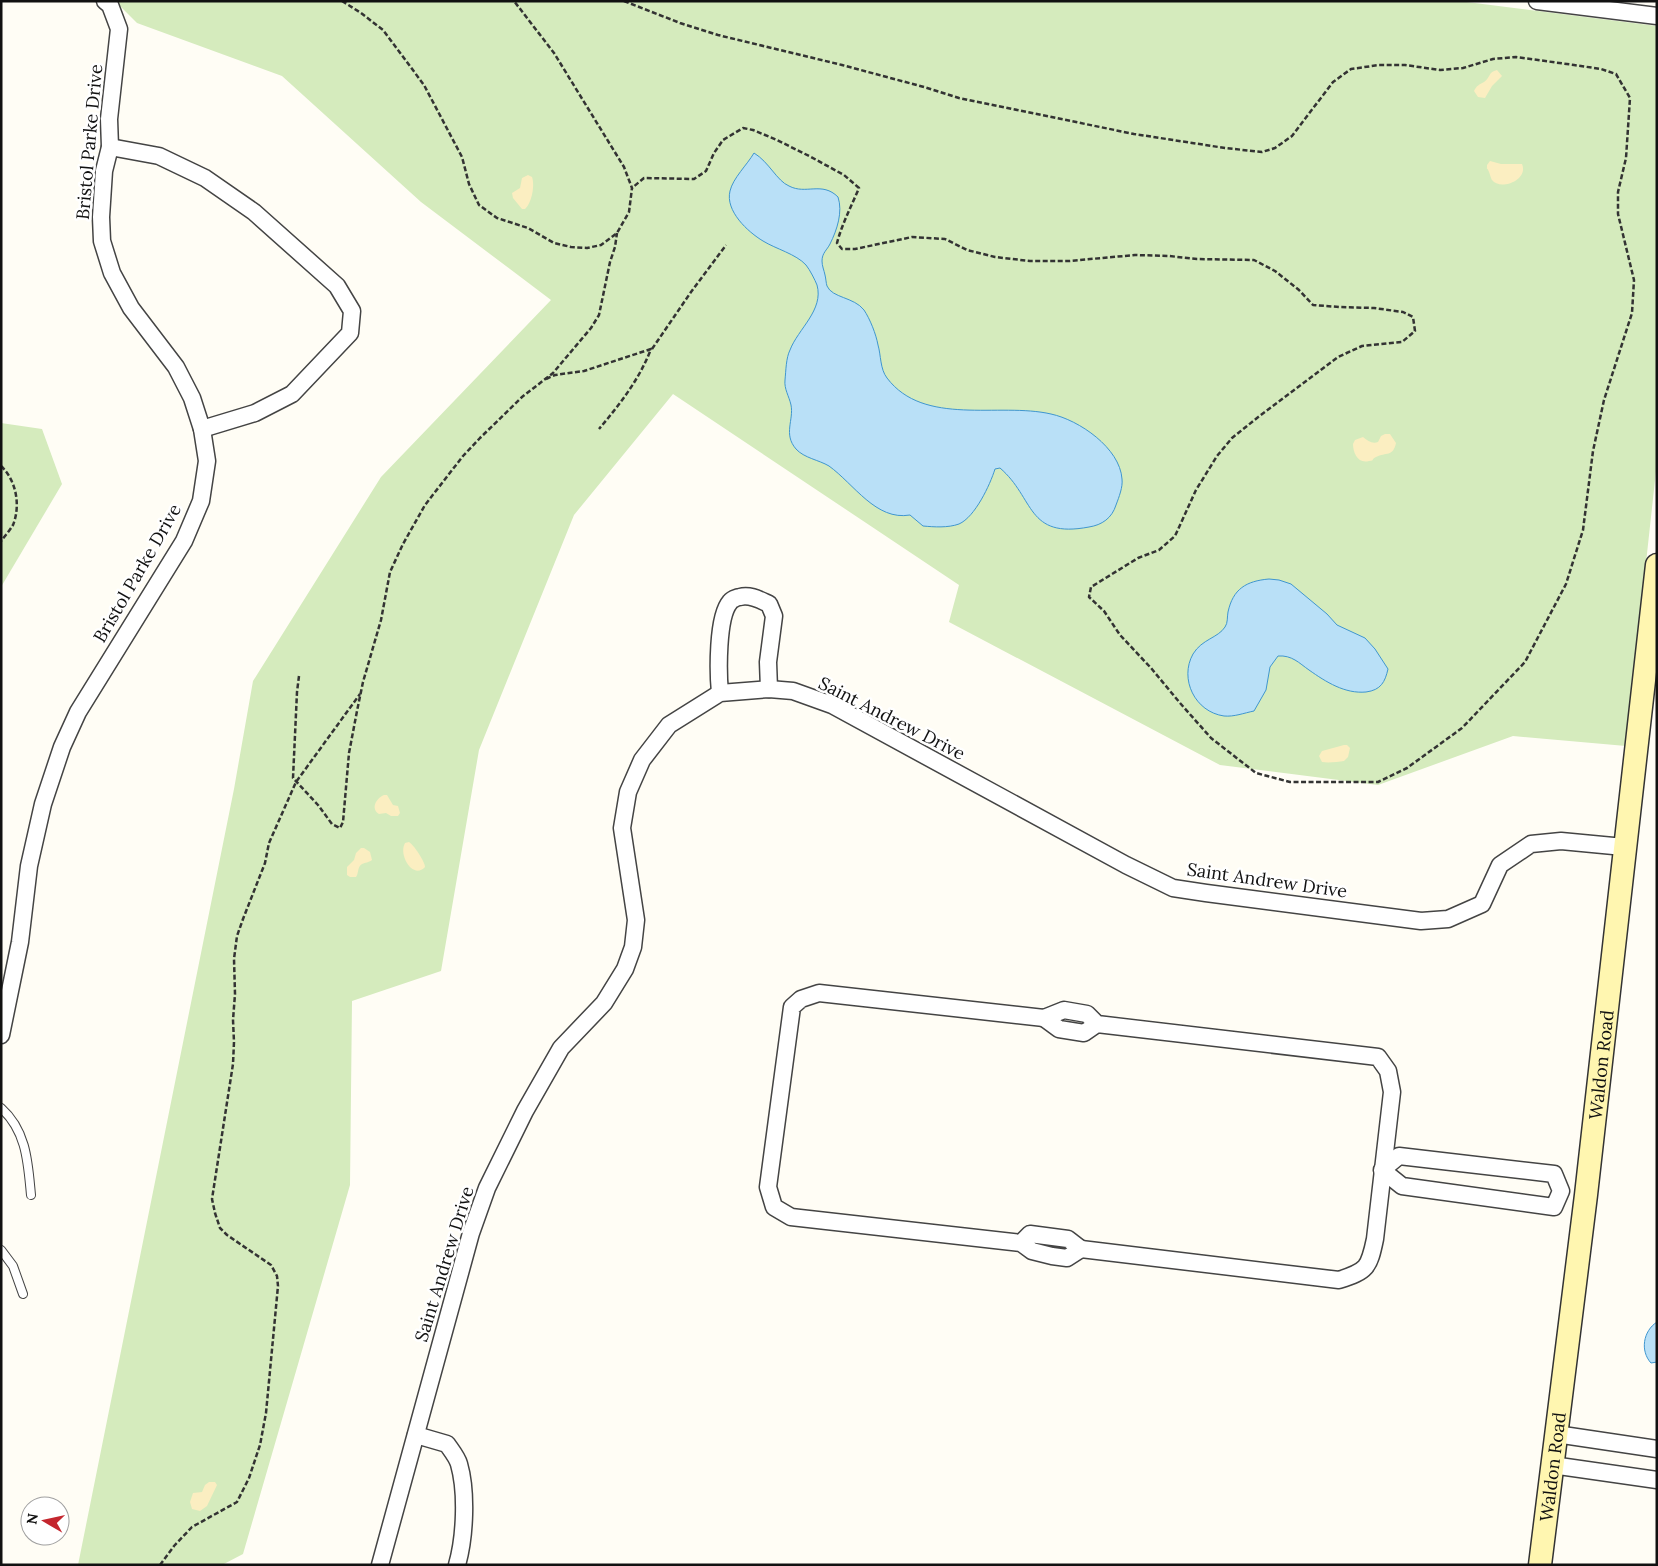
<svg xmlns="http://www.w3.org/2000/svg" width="1658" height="1566" font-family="Lora,serif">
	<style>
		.green { fill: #d5ebbd }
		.sand { fill: #fbeec1 }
		.water { fill: #b9e0f7; stroke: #3f96cf }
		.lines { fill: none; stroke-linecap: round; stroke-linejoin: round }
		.lane-casing { stroke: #444; stroke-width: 10 }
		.street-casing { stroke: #444; stroke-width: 19 }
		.secondary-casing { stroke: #333; stroke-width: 25 }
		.path { stroke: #333; stroke-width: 2.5; stroke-dasharray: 5 2.5; stroke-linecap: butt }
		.lane { stroke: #fff; stroke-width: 8 }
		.street { stroke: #fff; stroke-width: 16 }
		.secondary { stroke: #fff6b0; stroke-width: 22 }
		.labels { text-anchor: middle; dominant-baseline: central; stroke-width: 5; stroke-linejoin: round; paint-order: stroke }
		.street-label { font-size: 18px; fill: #111; stroke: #fff }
	</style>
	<rect width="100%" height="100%" fill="#fffdf5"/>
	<g class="green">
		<path d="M115,1H1459L1657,26V462L1626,746L1513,736L1378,785L1220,765L949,622L959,585L673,394L574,515L479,750L441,971L352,1001L350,1185L243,1554L222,1565H78L234,789L253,681L381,477L551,300L421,202L282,76L137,23Z"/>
		<path d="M1,423L42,429L62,484L1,587Z"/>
	</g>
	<g class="sand">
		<path d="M1497,70L1502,76L1492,86L1485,98L1478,97L1474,91C1477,85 1479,85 1484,82C1491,77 1488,72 1497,70Z"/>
		<path d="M1490,161L1501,164H1522C1529,180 1500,191 1492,180C1491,179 1490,174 1489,172C1486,165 1487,173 1487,165Z"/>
		<path d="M528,175L532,177C535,185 532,203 525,209H522L513,198L512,193L520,188L522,178Z"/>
		<path d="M1385,434H1390L1396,443C1393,457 1386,452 1376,457C1370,460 1376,460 1369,461C1358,464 1353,453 1353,444L1355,440L1363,437C1368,441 1372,444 1378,442L1381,436Z"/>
		<path d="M1344,745H1347L1350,748L1348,757L1344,761C1338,762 1328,763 1322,762L1319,756L1322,751Z"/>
		<path d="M384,795H387L393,805L398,806L400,813L398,816H391L386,813L379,814C371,809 375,799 384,795Z"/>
		<path d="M409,842C414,845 425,862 425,867C413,880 398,855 405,843Z"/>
		<path d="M361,848H364L370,852L372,860C368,863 366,862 362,864C357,867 359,873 356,877H350L347,875V867L354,860L356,853Z"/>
		<path d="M209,1482H215L217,1485L207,1506L200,1511L192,1509L190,1502L193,1493L202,1492L205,1485Z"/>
	</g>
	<g class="water">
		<path d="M754,153C769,162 777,181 789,186C806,195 822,181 838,197C843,212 837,230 830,244C827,250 822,253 822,261C822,266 824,270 825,275C826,279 826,283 827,286C832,298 854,297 864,310C870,319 876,334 878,345C881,355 880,369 887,378C924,427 999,402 1051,414C1079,420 1120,448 1122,479C1123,487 1119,497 1116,505C1112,518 1102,525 1089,527C1026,539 1035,498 1000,468L995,469C990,485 975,517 959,524C948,528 934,527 923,526L910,515C876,521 854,484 829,466C819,460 804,458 796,449C783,434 794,420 791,405C789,396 784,389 785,380C786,370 786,358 790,350C798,329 824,310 817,285C815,280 810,270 806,265C796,254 776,249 763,241C748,232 725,211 730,191C733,178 747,165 754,153Z"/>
		<path d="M1269,579L1279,580L1291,584L1327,614L1337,625L1365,638L1375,649L1388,669C1385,682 1381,690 1366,692C1345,694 1326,682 1309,670C1299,663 1292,655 1278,656L1270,667L1266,690L1254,711C1244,713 1234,717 1224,716C1195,712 1179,679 1193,654C1202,639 1218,638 1225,627C1228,623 1227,617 1228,612C1233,589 1246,581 1269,579Z"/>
		<path d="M1657,1322V1362L1651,1363C1640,1351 1643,1331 1657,1322Z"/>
	</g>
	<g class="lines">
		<defs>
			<g id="lane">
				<path d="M1,1108C27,1131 28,1164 31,1195"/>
				<path d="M1,1250L13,1266L23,1294"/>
			</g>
			<g id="street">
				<path d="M1537,1L1657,16"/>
				<path d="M110,147L159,156L205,178L254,212L337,286L352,311L350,333L292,394L255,413L202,429"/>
				<path d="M720,693C718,673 717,617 730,602C731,600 737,597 740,597C750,594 760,600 769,604L774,616L768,662L769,689"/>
				<path d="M1,1035L20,942L29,866L43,804L62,747L78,712L184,541L201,501L207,461L202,429L192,398L176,367L131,308L112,273L102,241L101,217L104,171L110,147L109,119L119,29L110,5L105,1"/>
				<path d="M1399,1156L1554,1174L1561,1191L1554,1207L1402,1186L1382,1170Z"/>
				<path d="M1021,1243L1030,1234L1068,1239L1081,1249L1067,1258L1052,1256L1032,1251L1021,1243L791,1217L774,1207L768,1187L792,1007L801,999L819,993L1044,1018"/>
				<path d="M1081,1249L1339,1280C1367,1271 1369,1268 1375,1239L1392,1092L1388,1071L1378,1057L1097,1024L1087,1014L1064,1010L1044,1018L1059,1029L1084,1033L1097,1024"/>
				<path d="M1556,1434L1657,1449"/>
				<path d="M416,1435L447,1444C451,1450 457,1457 459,1464C467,1492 465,1537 457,1565"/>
				<path d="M1552,1465L1657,1480"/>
				<path d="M380,1565L471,1233L487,1188L525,1111L561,1048L604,1003L625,969L633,947L636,920L622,828L628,792L642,760L669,725L720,693L769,689L793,691L832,705L1126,865L1173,888L1206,893L1421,921L1448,919L1482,904L1500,865L1531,844L1561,841L1624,847"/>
			</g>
			<g id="secondary">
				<path id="s1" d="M1540,1565L1586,1195L1657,565"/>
			</g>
		</defs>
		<use href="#lane" class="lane-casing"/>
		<use href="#street" class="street-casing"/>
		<use href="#secondary" class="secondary-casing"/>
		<g class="path">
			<path d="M342,1L361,13L383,30L424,85L462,157L469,184L479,205L497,218L528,228L554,243L571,247L587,248L601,245L617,233L629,212L632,188L624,167L554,53L514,1"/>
			<path d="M624,1L680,23L718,35L842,65L924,87L959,98L1134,134L1225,148L1262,152L1275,148L1292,136L1333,82L1351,69L1379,65H1405L1440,70L1463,68L1493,59L1516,57L1574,65L1601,69L1616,74L1630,98L1626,158L1618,192V214L1634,280L1632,313L1604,400L1593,451L1583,530L1566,584L1525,662L1462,728L1407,768L1378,782H1290L1256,773L1211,738L1180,703L1151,668L1120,635L1104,611L1089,597L1091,587L1138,558L1159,550L1175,536L1196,490L1217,456L1232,438L1257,418L1338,357L1362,346L1402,342L1415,331L1413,317L1403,312L1374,308L1339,307L1313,305L1299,290L1275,271L1254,260L1197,259L1169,256L1135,255L1069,261H1030L995,257L967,250L945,239L912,237L855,249H842L837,243C842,224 851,207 859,188L844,175L811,157L777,140L753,130L743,128L723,140L714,153L706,171L694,179L644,178L632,188"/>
			<path d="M652,349L691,292L726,245"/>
			<path d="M546,379L555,375L584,371L651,349C639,380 620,404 599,429"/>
			<path d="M1,466C16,480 21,505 13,525C10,530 5,536 1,541"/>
			<path d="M299,676L297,692L293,778L318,805L332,824L340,828L343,822L349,753L357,711L363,682L381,620L390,572L403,544L425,505L463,456L480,438L522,397L553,373L591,328L599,315L610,262L615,247L617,233"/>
			<path d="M160,1565L174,1546L192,1527L237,1502L249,1478L260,1445L266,1413L278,1286L277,1276L271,1265L227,1235L220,1228L215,1213L212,1199L233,1064L234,1042L233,1020L235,994L234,959L237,936L243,919L265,863L269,843L296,782L360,694"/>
		</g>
		<use href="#lane" class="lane"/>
		<use href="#street" class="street"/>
		<use href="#secondary" class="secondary"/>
	</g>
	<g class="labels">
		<g class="street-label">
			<text transform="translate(89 142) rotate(-85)">Bristol Parke Drive</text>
			<text transform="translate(137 573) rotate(-60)">Bristol Parke Drive</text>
			<text transform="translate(892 718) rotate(27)">Saint Andrew Drive</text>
			<text transform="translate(1267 880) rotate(8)">Saint Andrew Drive</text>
			<text stroke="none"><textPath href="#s1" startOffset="504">Waldon Road</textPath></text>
			<text transform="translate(444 1264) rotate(-73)">Saint Andrew Drive</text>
			<text stroke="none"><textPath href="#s1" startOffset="99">Waldon Road</textPath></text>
		</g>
	</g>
	<rect width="1658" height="1566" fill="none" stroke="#111111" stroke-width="5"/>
	<g transform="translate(45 1521) rotate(279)"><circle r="24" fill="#ffffff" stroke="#a0a0a0"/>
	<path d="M0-4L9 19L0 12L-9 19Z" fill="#c4262e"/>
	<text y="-8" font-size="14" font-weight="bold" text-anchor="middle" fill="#111111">N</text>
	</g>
</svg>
